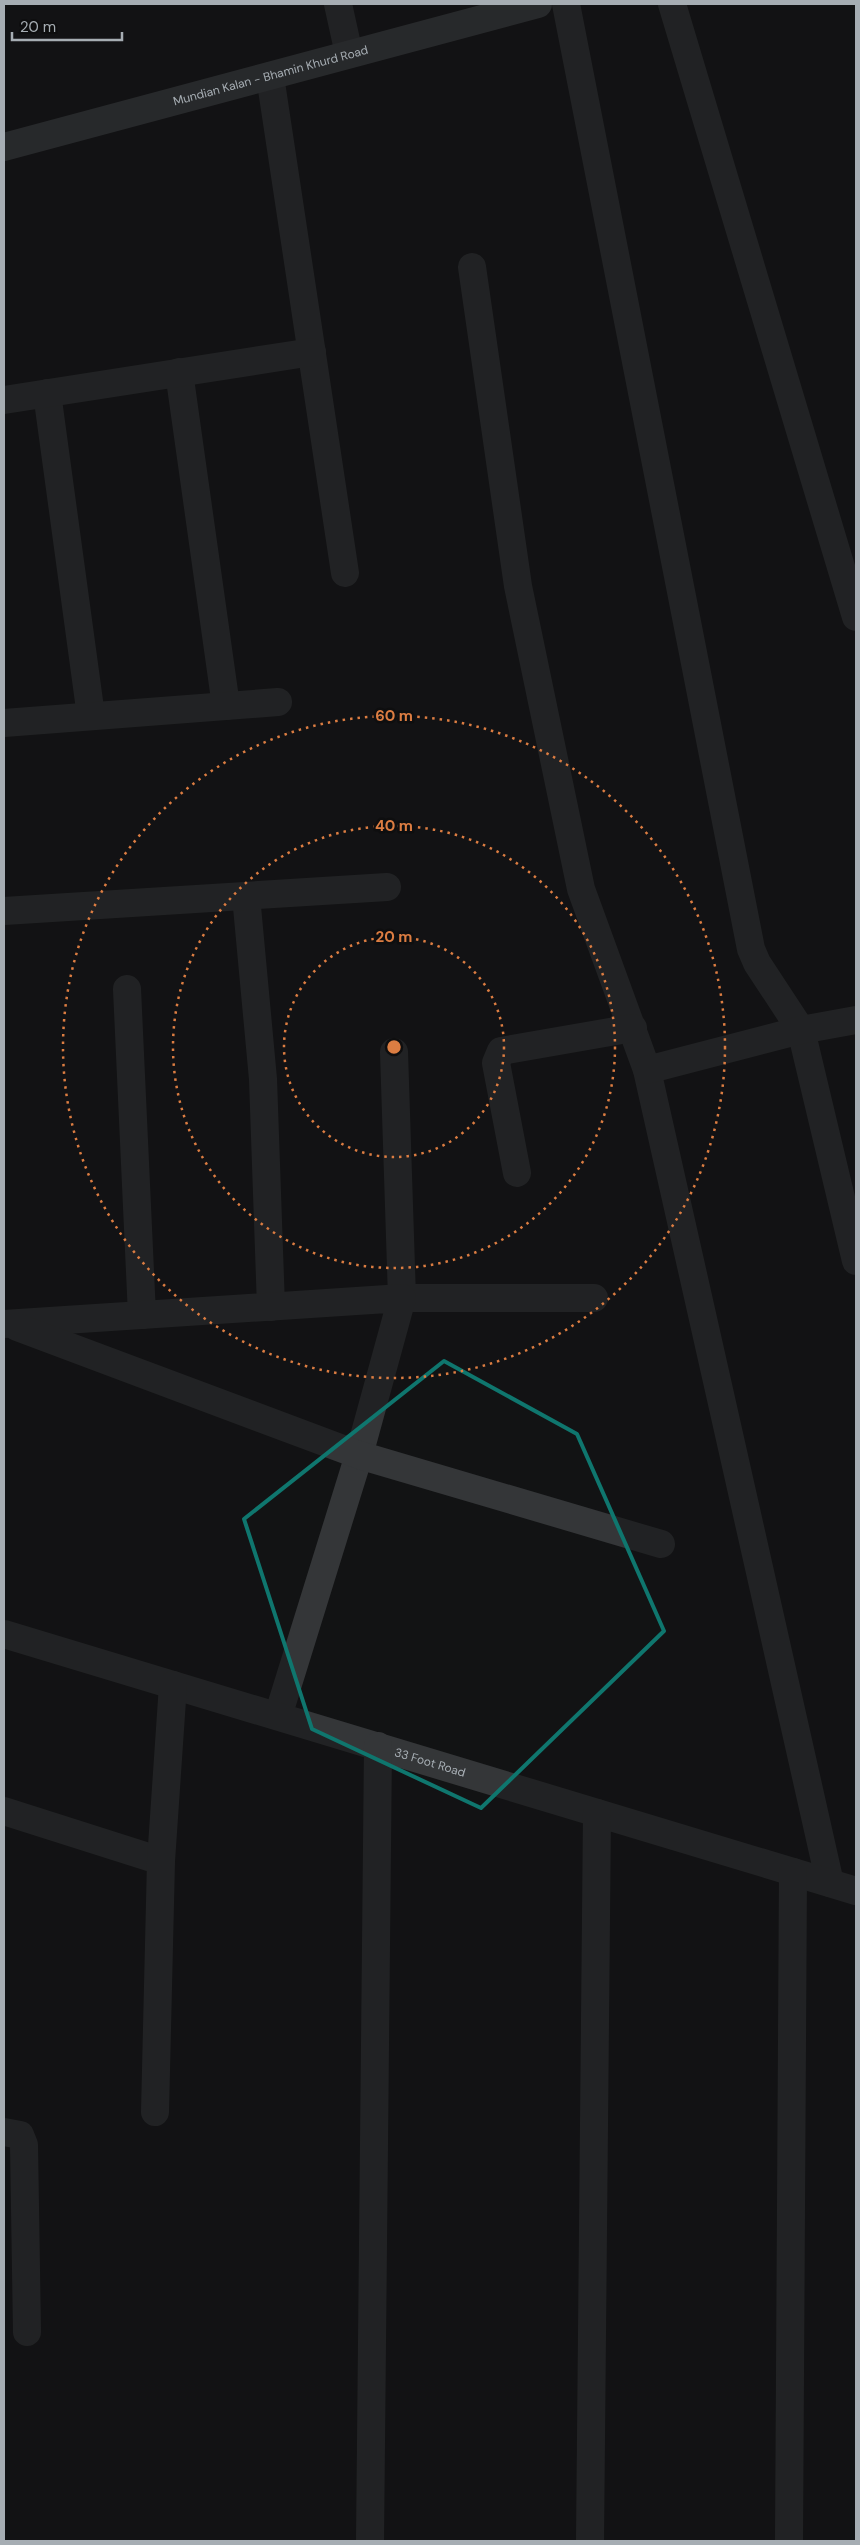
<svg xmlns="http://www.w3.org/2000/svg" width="860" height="2545" font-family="'DM Sans',sans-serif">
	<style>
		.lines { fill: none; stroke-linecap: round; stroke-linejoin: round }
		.street { stroke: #343638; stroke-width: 28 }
		.secondary { stroke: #424548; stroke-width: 28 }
		.marked { fill: none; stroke: #0f766e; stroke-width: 4; stroke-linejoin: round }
		.ring { fill: none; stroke: #dc7d42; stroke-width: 2.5; stroke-dasharray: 2.5 5 }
		.labels { text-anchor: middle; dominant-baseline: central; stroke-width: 5; stroke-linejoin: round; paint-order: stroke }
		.street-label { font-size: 12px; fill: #a6adb3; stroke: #0e0e0f }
		.centre { fill: #dc7d42; stroke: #0e0e0f; stroke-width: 2.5 }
		.ring-label { font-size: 15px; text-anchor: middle; font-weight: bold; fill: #dc7d42; stroke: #0e0e0f; stroke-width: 5; stroke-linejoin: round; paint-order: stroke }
	</style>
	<rect width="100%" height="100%" fill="#121314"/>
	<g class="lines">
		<g class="street">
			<path d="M338,4L349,54"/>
			<path d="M566,4L751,949L757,963L801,1030L856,1261"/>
			<path d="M672,4L856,617"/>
			<path d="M270,76L345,573"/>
			<path d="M472,267L518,586L581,889L647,1070L830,1883"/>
			<path d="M179,372L226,706"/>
			<path d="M47,393L91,716"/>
			<path d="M4,400L312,352"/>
			<path d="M4,723L278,702"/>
			<path d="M246,896L263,1079L271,1307"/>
			<path d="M4,911L387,887"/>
			<path d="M127,989L142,1315"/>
			<path d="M394,1052L402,1298H594"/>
			<path d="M647,1070L801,1030L856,1020"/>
			<path d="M517,1173L496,1063L501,1051L633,1028"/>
			<path d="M4,1324L402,1298L359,1455L278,1716"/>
			<path d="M17,1327L359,1455L661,1544"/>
			<path id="s1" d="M4,1634L856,1891"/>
			<path d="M4,1811L161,1861"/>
			<path d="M155,2112L161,1861L173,1685"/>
			<path d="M4,2132L20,2135L24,2145L27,2332"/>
			<path d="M370,2541L378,1746"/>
			<path d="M590,2541L597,1813"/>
			<path d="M789,2541L793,1872"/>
		</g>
		<path class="secondary" id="s2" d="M4,147L538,4"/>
	</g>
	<path d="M0 0H860V2545H0ZM444,1361L577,1434L664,1631L481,1808L312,1729L244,1519Z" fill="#121314" fill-opacity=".55" fill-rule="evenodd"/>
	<path class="marked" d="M444,1361L577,1434L664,1631L481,1808L312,1729L244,1519Z"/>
	<g class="ring">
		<circle cx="394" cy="1047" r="110"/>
		<circle cx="394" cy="1047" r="221"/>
		<circle cx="394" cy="1047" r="331"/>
	</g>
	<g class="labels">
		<g class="street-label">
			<text stroke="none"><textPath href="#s2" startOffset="276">Mundian Kalan - Bhamin Khurd Road</textPath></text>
			<text stroke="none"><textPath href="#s1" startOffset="445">33 Foot Road</textPath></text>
		</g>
	</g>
	<circle cx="394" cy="1047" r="8" class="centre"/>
	<g class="ring-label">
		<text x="394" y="721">60 m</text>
		<text x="394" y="831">40 m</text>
		<text x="394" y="942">20 m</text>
	</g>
	<rect width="860" height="2545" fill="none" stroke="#a6adb3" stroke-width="10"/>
	<path d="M12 32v8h110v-8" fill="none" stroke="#a6adb3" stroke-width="2.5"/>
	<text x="20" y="32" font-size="15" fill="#a6adb3" stroke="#0e0e0f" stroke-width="4" paint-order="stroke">20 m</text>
</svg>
